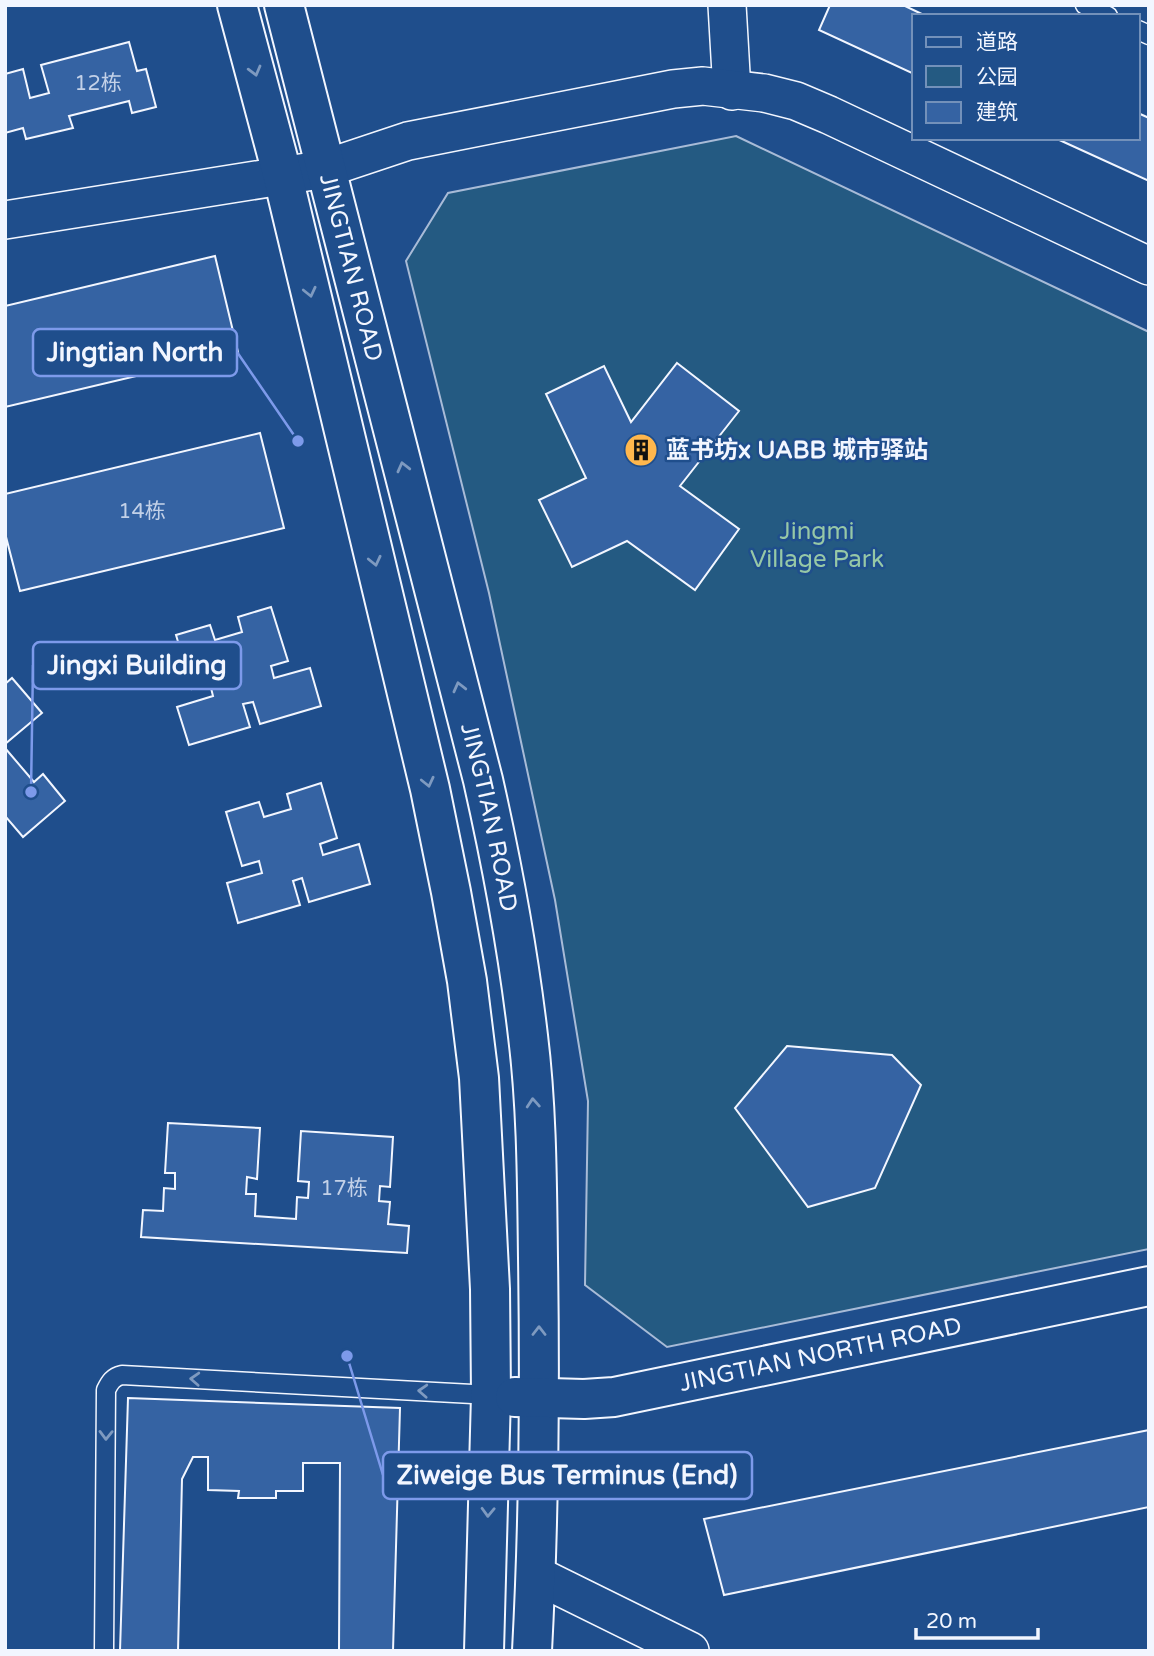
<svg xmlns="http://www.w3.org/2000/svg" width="1154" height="1656" font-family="'Varela Round','Noto Sans SC',sans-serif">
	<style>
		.green { fill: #245a82; stroke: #a8bbd7; stroke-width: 2 }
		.building { fill: #3563a3; stroke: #f2f6ff; stroke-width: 2 }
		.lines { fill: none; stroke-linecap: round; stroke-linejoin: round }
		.lane-casing { stroke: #f2f6ff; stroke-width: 21 }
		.street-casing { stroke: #f2f6ff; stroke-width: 40 }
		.secondary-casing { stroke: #f2f6ff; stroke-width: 42 }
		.lane { stroke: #1f4e8c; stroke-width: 18 }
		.street { stroke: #1f4e8c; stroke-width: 37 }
		.secondary { stroke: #1f4e8c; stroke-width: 38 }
		.oneway { stroke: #7e9ac0 }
		.labels { text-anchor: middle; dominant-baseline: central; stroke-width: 5; stroke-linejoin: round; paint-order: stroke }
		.number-label { font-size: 21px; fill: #c3d1e8 }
		.street-label { font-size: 24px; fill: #f2f6ff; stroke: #1f4e8c }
		.poi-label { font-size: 24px; font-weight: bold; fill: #f2f6ff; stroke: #1f4e8c; text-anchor: start }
		.park-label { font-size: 24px; fill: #97c8a6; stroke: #1f4e8c }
		.leader { fill: none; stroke: #7d9aea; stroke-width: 2.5 }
		.callout-dot { fill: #7d9aea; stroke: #1f4e8c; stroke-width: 2.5 }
		.callout { fill: #1f4e8c; stroke: #7d9aea; stroke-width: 2.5 }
		.callout-label { font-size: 26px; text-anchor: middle; font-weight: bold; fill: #f2f6ff }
	</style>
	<rect width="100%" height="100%" fill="#1f4e8c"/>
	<path class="green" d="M736,136L1149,332V1249L667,1347L585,1285L588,1101L555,900L489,593L406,261L448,193Z"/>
	<g class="building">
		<path d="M830,5H903L926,16H914V74L819,30Z"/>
		<path d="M129,42L137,71L146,69L156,107L132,113L129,101L69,116L73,128L26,139L23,128L5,133V74L23,69L30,98L49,93L41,65Z"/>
		<path d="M1138,113L1149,118V181L1055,138H1138Z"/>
		<path d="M215,256L238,352L5,407V306Z"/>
		<path d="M677,363L739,411L680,486L739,529L695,590L627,541L572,567L539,500L586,478L546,394L604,366L631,422Z"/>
		<path d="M260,433L284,528L20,591L5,533V494Z"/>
		<path d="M271,607L288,661L271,666L274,678L310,668L321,706L260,724L253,702L243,704L250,727L189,745L177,707L213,696L210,684L192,689L176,635L210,625L215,640L242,632L238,617Z"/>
		<path d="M12,678L42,713L5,744V684Z"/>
		<path d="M5,748L34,782L43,774L65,801L23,837L5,816Z"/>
		<path d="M321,783L337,838L320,844L323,855L359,844L370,884L309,902L302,878L293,881L300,905L238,923L227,883L262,873L259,861L242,866L226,812L259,802L264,817L291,809L287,794Z"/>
		<path d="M787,1046L892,1055L921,1085L875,1188L808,1207L735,1108Z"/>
		<path d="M168,1123L260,1128L257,1179L247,1177L246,1194H256L255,1216L296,1219L297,1197L308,1198L309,1182L298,1181L301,1131L393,1137L390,1187L380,1186L379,1201L390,1202L388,1224L409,1226L407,1253L141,1237L143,1210L163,1211L164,1188L175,1189V1173H165Z"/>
		<path d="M128,1398L400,1408L393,1651H339L340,1463H303V1491H276V1498H238L239,1491L208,1490V1457H193L182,1479L178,1651H120Z"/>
		<path d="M1149,1430V1507L724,1595L704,1519Z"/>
	</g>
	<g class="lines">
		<defs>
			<g id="lane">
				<path d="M1085,5L1108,16"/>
				<path d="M1138,30L1149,35"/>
				<path d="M104,1651L106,1390C110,1382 113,1377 122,1375L491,1395"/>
			</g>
			<g id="street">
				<path d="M727,5L732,91"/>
				<path d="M327,168L408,141L673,89L703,86L764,93L796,101L829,115L1149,266"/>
				<path d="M5,220L313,171"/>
				<path d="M536,1575L690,1651"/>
			</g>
			<g id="secondary">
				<path d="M237,5L283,177L430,789L451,892L467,981L479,1078L490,1289L491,1395L484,1651"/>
				<path id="s1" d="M284,5L483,780C502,864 518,950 528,1036C537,1109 537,1185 538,1258C540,1389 539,1520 532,1651"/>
				<path id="s2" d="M515,1397L584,1399L614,1397L1149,1286"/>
			</g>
		</defs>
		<use href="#lane" class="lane-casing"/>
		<use href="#street" class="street-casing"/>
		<use href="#secondary" class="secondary-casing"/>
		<use href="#lane" class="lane"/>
		<use href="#street" class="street"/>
		<use href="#secondary" class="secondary"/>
	</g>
	<defs><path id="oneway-chevron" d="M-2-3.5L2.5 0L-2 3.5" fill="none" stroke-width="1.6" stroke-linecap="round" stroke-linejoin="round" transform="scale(1.75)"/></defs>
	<g class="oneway">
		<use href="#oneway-chevron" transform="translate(255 71) rotate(75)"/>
		<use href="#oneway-chevron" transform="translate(310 292) rotate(77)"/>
		<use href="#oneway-chevron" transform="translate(403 467) rotate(-104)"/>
		<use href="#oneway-chevron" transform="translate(375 561) rotate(77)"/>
		<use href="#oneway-chevron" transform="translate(459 687) rotate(-104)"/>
		<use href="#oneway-chevron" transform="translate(428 782) rotate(77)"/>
		<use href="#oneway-chevron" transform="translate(533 1103) rotate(-94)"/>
		<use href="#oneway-chevron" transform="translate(539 1331) rotate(-90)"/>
		<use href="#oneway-chevron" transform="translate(195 1379) rotate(-177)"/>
		<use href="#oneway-chevron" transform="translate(423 1391) rotate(-177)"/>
		<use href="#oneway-chevron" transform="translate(106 1435) rotate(91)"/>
		<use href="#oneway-chevron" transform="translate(488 1512) rotate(92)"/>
	</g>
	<defs>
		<symbol id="building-disc" viewBox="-11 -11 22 22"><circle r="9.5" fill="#ffb74d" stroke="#1f4e8c"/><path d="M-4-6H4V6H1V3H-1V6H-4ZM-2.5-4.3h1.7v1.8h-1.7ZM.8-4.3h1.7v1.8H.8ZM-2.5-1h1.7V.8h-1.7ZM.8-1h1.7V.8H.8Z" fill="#111"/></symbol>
	</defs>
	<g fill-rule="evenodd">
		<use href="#building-disc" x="622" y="431" width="38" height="38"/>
	</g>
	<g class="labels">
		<g class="number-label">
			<text x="98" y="83">12栋</text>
			<text x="142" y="511">14栋</text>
			<text x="344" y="1188">17栋</text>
		</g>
		<g class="street-label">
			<text stroke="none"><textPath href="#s1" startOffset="271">JINGTIAN ROAD</textPath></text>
			<text stroke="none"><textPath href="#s1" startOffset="838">JINGTIAN ROAD</textPath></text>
			<text stroke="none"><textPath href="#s2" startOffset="310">JINGTIAN NORTH ROAD</textPath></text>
		</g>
		<g class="poi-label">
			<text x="666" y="450">蓝书坊x UABB 城市驿站</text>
		</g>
		<g class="park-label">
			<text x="817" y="531">Jingmi<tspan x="817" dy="28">Village Park</tspan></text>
		</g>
	</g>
	<path class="leader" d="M298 441L237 352M31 792L33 665M347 1356L383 1475"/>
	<g class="callout-dot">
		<circle cx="298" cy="441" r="7"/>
		<circle cx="31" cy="792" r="7"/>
		<circle cx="347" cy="1356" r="7"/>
	</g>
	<g class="callout">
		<rect x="33" y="329" width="204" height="47" rx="7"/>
		<rect x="33" y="642" width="208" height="47" rx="7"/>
		<rect x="383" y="1452" width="369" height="47" rx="7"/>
	</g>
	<g class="callout-label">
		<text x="135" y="361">Jingtian North</text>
		<text x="137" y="674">Jingxi Building</text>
		<text x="567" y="1484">Ziweige Bus Terminus (End)</text>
	</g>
	<rect width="1154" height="1656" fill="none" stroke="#f2f6ff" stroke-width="14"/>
	<rect x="912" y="14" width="228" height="126" fill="#1f4e8c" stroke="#7391ba" stroke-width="2"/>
	<rect x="926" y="37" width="35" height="10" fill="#1f4e8c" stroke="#7391ba" stroke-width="2"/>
	<text x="976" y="49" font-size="21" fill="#f2f6ff">道路</text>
	<rect x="926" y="66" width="35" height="21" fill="#245a82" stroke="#7391ba" stroke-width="2"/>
	<text x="976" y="84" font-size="21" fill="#f2f6ff">公园</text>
	<rect x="926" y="102" width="35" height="21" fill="#3563a3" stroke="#7391ba" stroke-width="2"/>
	<text x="976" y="119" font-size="21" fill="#f2f6ff">建筑</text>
	<path d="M916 1628v10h122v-10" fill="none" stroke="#f2f6ff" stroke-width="3.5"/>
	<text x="926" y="1628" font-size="21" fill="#f2f6ff" stroke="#1f4e8c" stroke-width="5" paint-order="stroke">20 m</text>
</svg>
